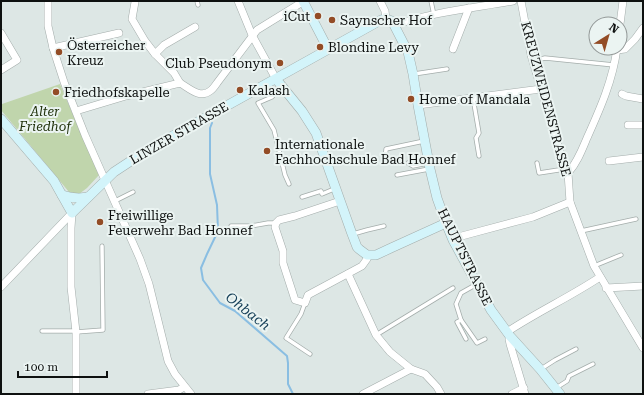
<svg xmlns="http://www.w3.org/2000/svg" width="644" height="395" font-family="'Roboto Serif',serif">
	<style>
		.green { fill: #c0d5ac }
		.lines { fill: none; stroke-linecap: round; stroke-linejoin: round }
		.stream { stroke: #8abee2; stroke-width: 2 }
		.lane-casing { stroke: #a4adab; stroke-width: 5 }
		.street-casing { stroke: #a4adab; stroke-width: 8 }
		.secondary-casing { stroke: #a4adab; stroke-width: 10 }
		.lane { stroke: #fff; stroke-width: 3.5 }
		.street { stroke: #fff; stroke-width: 7 }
		.secondary { stroke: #d3f4fa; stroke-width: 9 }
		.poi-dot { fill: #934c26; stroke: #ebf4f2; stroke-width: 1.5 }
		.labels { text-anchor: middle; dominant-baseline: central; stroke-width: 4; stroke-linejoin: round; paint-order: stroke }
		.poi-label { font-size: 13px; fill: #0e1110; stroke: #ebf4f2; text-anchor: start }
		.street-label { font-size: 13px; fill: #0e1110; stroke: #ebf4f2 }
		.park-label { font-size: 13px; font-style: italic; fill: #23340e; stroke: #ebf4f2 }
		.water-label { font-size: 14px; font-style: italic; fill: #143e57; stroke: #ebf4f2 }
	</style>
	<rect width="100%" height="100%" fill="#dde7e5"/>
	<path class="green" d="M60,84L82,136L99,175L87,188L79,194L69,192L1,110V107L2,104Z"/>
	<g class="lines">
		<path class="stream" d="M212,123L210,128V174L217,205L218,231L207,254L201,268L203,280L220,303L235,311L287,356L288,363V384L293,394"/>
		<defs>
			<g id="lane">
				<path d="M197,1L198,5"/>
				<path d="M431,1L434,15"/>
				<path d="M533,61L545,58L614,65"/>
				<path d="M414,74L447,69"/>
				<path d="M280,85L272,97L258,103L274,130L285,175L289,184"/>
				<path d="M473,98L479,133L476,138L479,156"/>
				<path d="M385,161L386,149L424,141"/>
				<path d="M408,163L413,166L428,163"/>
				<path d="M537,163L539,173L565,169"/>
				<path d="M397,175L429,169"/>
				<path d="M302,197L321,191L322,194L334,189"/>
				<path d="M115,201L133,192"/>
				<path d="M231,226H251L268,223H276"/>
				<path d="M581,231L636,219"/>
				<path d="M353,234L367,230L384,226"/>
				<path d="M594,266L621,255"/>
				<path d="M305,303L301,314L286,338L310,354"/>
				<path d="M461,320L477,343L485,339"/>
				<path d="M42,331H76"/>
				<path d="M76,332L103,330L102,246"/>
				<path d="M376,335L453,288"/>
				<path d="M466,339L457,322L461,320L456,304L461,293L477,284"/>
				<path d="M541,369L555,360L576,349"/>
				<path d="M556,388L567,381L569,376L593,364"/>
			</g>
			<g id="street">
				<path d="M48,1V26L53,48L64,82L85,135L140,259L149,284L168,361L175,374L191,394"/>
				<path d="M238,1L252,35L276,79"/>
				<path d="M380,1L385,11L386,19"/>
				<path d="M521,1L531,55L565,169L568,173L570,202L594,266L643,348"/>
				<path d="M135,2L132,19L145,41L155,54L174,73L180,83"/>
				<path d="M620,24L623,1"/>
				<path d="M395,25C433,12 474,8 513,1"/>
				<path d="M1,33L17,60L1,70"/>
				<path d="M53,48L119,33"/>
				<path d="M453,49L469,8"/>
				<path d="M617,50L625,49L635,39L643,28"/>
				<path d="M155,54L164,45L195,27"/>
				<path d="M622,94L626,96L643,99"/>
				<path d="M418,105L541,89"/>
				<path d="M76,111L126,96L180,83C189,88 200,99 210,91C213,89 215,86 217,83L257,30L304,1"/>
				<path d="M628,125H643"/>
				<path d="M609,161L643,157"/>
				<path d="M568,173C577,163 582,150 587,138C600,109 613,80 617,48"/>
				<path d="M340,201L295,216L279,220L276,223L275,227L283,251V263L295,300L305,303L308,295L362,266L367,259V255"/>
				<path d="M72,213L71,228V287L76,332V394"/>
				<path d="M453,240L458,237L533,217L570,202"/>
				<path d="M348,274L376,335L390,352L411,369"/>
				<path d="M1,287L72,213"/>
				<path d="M606,288L643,286"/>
				<path d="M507,332C537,312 570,297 600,277"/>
				<path d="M510,336L509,339L510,344L525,394"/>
				<path d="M148,394L179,390L184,387"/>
				<path d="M363,394L411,369L425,374L437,387L441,394"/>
				<path d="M512,394L524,388"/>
			</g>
			<g id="secondary">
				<path d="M303,1L328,49"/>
				<path d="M276,79L302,111L316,133L352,234L357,247L359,249L367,255H376L391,248L446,223"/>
				<path d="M1,119L54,181L72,213L114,172L149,149L381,20L386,19L392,21L408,52L413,74L418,105L430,169L437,198L446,223L453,240L491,310L510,336L540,369L560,394"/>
				<path d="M62,195C71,198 78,199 88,197"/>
			</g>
		</defs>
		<use href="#lane" class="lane-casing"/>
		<use href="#street" class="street-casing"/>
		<use href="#secondary" class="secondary-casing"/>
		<use href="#lane" class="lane"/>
		<use href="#street" class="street"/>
		<use href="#secondary" class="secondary"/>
	</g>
	<g class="poi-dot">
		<circle cx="318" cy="16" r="4"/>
		<circle cx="332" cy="20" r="4"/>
		<circle cx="320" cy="47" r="4"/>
		<circle cx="59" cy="52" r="4"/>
		<circle cx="280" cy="63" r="4"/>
		<circle cx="240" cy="90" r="4"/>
		<circle cx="56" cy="92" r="4"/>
		<circle cx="411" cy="99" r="4"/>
		<circle cx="267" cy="151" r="4"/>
		<circle cx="100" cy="222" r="4"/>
	</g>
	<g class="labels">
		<g class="poi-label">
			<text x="310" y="16" text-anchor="end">iCut</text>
			<text x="340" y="20">Saynscher Hof</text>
			<text x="67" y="45">Österreicher<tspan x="67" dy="15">Kreuz</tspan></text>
			<text x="328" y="47">Blondine Levy</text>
			<text x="272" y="63" text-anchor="end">Club Pseudonym</text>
			<text x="248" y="90">Kalash</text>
			<text x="64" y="92">Friedhofskapelle</text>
			<text x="419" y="99">Home of Mandala</text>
			<text x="275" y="144">Internationale<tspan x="275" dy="15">Fachhochschule Bad Honnef</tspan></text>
			<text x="108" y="215">Freiwillige<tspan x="108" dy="15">Feuerwehr Bad Honnef</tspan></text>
		</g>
		<g class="street-label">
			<text transform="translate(546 99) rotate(75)">KREUZWEIDENSTRASSE</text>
			<text transform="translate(179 133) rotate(-30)">LINZER STRASSE</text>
			<text transform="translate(465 257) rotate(64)">HAUPTSTRASSE</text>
		</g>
		<g class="park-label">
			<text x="45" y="111">Alter<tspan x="45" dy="15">Friedhof</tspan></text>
		</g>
		<g class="water-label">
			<text transform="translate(248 311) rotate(38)">Ohbach</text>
		</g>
	</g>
	<rect width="644" height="395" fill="none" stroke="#0e1110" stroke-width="4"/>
	<g transform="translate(608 36) rotate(37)"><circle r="19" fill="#ebf4f2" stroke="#939998"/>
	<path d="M0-3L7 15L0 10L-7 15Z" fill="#934c26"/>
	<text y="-6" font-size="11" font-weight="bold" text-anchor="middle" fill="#0e1110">N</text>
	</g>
	<path d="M18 371v6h89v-6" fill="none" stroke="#0e1110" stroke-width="2"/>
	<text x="24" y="371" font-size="12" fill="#0e1110" stroke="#ebf4f2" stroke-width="3" paint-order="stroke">100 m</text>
</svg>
